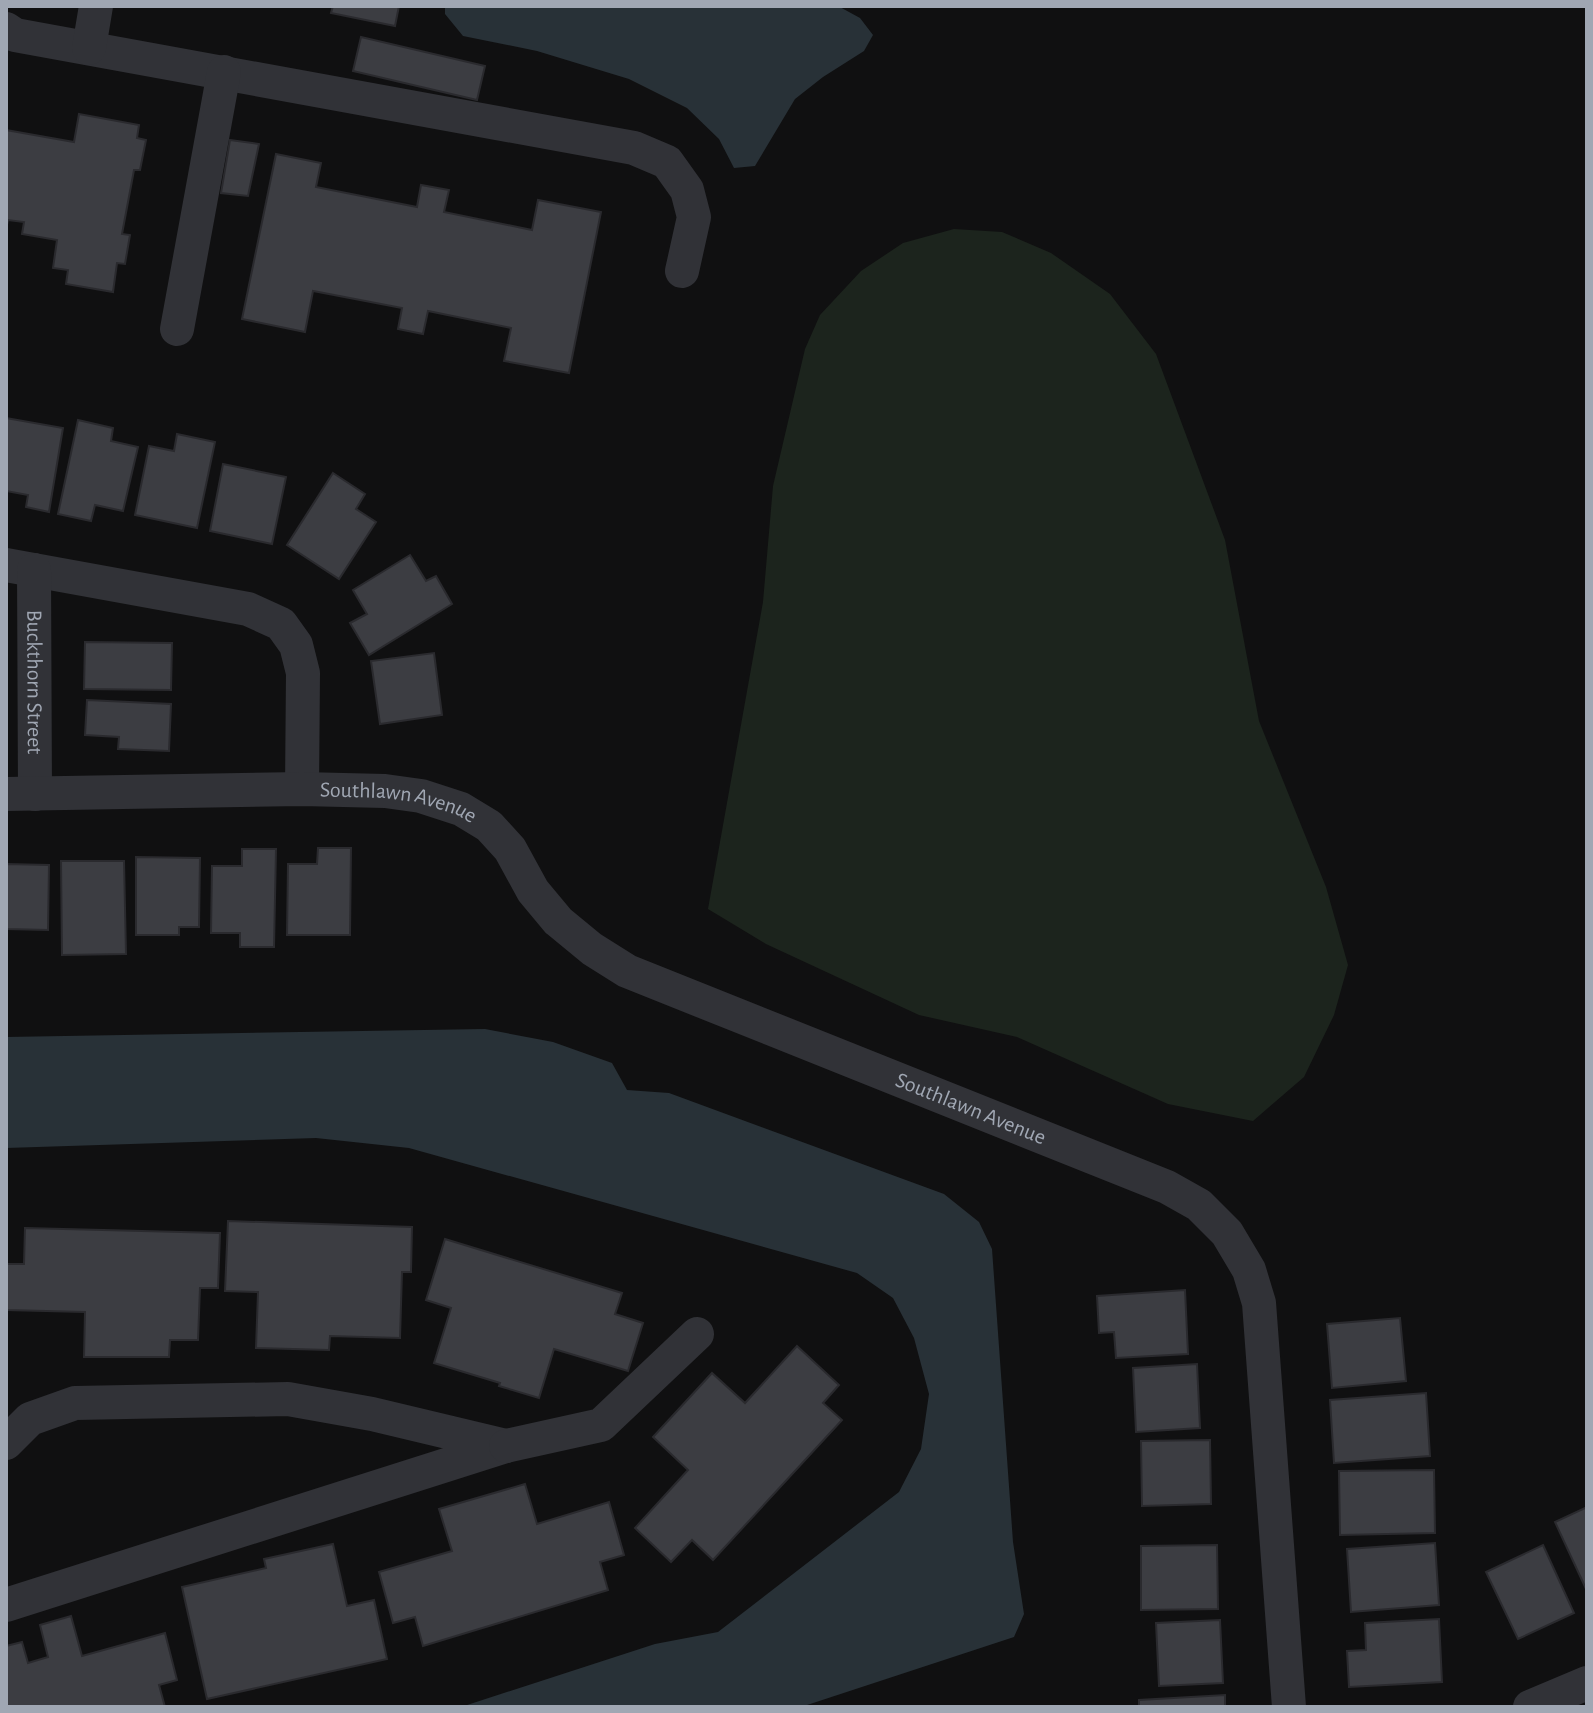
<svg xmlns="http://www.w3.org/2000/svg" width="1593" height="1713" font-family="'Alegreya Sans',sans-serif">
	<style>
		.green { fill: #1c241d }
		.water { fill: #283137 }
		.building { fill: #3c3d42; stroke: #2a2a2e; stroke-width: 2 }
		.lines { fill: none; stroke-linecap: round; stroke-linejoin: round }
		.minor { stroke: #313237; stroke-width: 34 }
		.labels { text-anchor: middle; dominant-baseline: central; stroke-width: 6; stroke-linejoin: round; paint-order: stroke }
		.street-label { font-size: 22px; fill: #a0a7b3; stroke: #0b0b0c }
	</style>
	<rect width="100%" height="100%" fill="#101011"/>
	<path class="green" d="M954,229L1002,232L1051,253L1110,294L1156,354L1225,540L1259,721L1326,887L1348,965L1334,1015L1304,1077L1253,1121L1168,1104L1017,1037L919,1015L766,944L708,909L763,602L773,486L805,349L820,315L861,271L903,243Z"/>
	<g class="water">
		<path d="M445,6H838L860,18L873,35L864,51L823,77L795,99L755,166L734,168L719,139L687,108L629,79L537,51L463,36L445,14Z"/>
		<path d="M485,1029L553,1042L612,1063L627,1090L669,1093L944,1194L979,1222L992,1249L1013,1542L1024,1614L1014,1637L801,1707H461L655,1644L718,1632L899,1492L921,1449L929,1394L914,1338L893,1298L857,1273L409,1148L316,1138L6,1148V1037Z"/>
	</g>
	<g class="building">
		<path d="M333,6H399L395,26L331,13Z"/>
		<path d="M361,37L485,66L477,100L353,71Z"/>
		<path d="M79,114L139,125L137,138L146,140L140,170H134L122,234L130,235L125,264L117,263L113,292L66,284L68,270L53,268L57,240L22,234L24,222L8,220L6,229V130L74,142Z"/>
		<path d="M230,140L259,144L248,196L221,193Z"/>
		<path d="M276,154L321,163L316,187L417,207L421,185L449,190L444,212L532,230L538,200L601,212L569,373L504,361L511,328L428,311L423,334L398,329L402,308L313,291L305,332L242,319Z"/>
		<path d="M6,418L63,428L49,512L26,507L28,495L6,491Z"/>
		<path d="M78,420L113,428L111,441L138,447L123,511L95,505L91,521L58,514Z"/>
		<path d="M177,434L215,442L197,528L135,515L149,446L174,451Z"/>
		<path d="M223,464L286,477L272,544L210,531Z"/>
		<path d="M333,473L365,494L356,509L376,522L339,579L287,545Z"/>
		<path d="M410,555L426,581L436,576L452,604L369,655L350,623L367,614L353,590Z"/>
		<path d="M85,642L172,643L171,690L84,689Z"/>
		<path d="M434,653L442,715L380,724L371,661Z"/>
		<path d="M87,700L171,704L169,751L118,749L119,737L85,735Z"/>
		<path d="M318,848H351L350,935H287L288,864H317Z"/>
		<path d="M242,849H276L274,947H240V933H211L212,866H242Z"/>
		<path d="M136,857L200,858L199,927H179V935H136Z"/>
		<path d="M61,861H124L126,954L62,955Z"/>
		<path d="M6,864L49,865L48,930L6,929Z"/>
		<path d="M228,1221L412,1227L411,1272H402L400,1338L330,1336L329,1350L256,1348L258,1292L225,1291Z"/>
		<path d="M25,1228L220,1233L218,1288H200L198,1340H170L169,1357H84L85,1312L6,1310V1264H24Z"/>
		<path d="M445,1239L622,1293L615,1314L643,1323L628,1371L554,1349L539,1398L499,1386L500,1383L434,1363L451,1308L426,1300Z"/>
		<path d="M1185,1290L1188,1354L1116,1358L1114,1332L1099,1333L1097,1296Z"/>
		<path d="M1400,1318L1406,1381L1332,1388L1327,1324Z"/>
		<path d="M797,1346L839,1385L823,1403L842,1420L713,1560L692,1540L671,1562L635,1528L688,1470L653,1437L712,1373L745,1403Z"/>
		<path d="M1197,1364L1200,1428L1136,1432L1133,1368Z"/>
		<path d="M1426,1393L1430,1456L1334,1463L1330,1400Z"/>
		<path d="M1210,1440L1211,1504L1142,1506L1141,1441Z"/>
		<path d="M1434,1470L1435,1533L1340,1535L1339,1471Z"/>
		<path d="M525,1484L537,1524L609,1502L624,1555L600,1562L608,1590L423,1646L415,1617L393,1623L379,1572L452,1551L439,1509Z"/>
		<path d="M1587,1507V1591L1555,1522Z"/>
		<path d="M1435,1543L1439,1605L1351,1612L1347,1549Z"/>
		<path d="M333,1544L347,1606L374,1600L387,1659L207,1699L182,1587L266,1568L264,1559Z"/>
		<path d="M1217,1545L1218,1609L1141,1610V1546Z"/>
		<path d="M1543,1545L1574,1613L1518,1639L1486,1572Z"/>
		<path d="M71,1616L82,1656L165,1633L177,1680L159,1685L165,1707H6V1646L22,1642L28,1663L48,1657L40,1625Z"/>
		<path d="M1439,1619L1442,1682L1349,1687L1347,1651L1366,1650L1365,1623Z"/>
		<path d="M1220,1620L1223,1683L1159,1686L1156,1623Z"/>
		<path d="M1225,1695V1707H1139V1700Z"/>
	</g>
	<g class="lines">
		<g class="minor">
			<path d="M6,29L15,35L634,148L667,162L687,190L694,217L682,271"/>
			<path d="M89,48L96,6"/>
			<path d="M177,329L224,72"/>
			<path d="M6,565L248,609L281,624L296,645L303,673L302,789"/>
			<path id="s1" d="M34,570L35,794"/>
			<path id="s2" d="M6,794L302,789L385,791L421,796L461,809L489,826L510,849L533,891L558,921L592,949L627,971L1167,1187L1199,1205L1227,1233L1249,1270L1259,1303L1289,1707"/>
			<path d="M6,1443L30,1419L75,1403L288,1399L372,1414L506,1446L6,1605"/>
			<path d="M506,1446L601,1425L697,1334"/>
			<path d="M1530,1707L1587,1683"/>
		</g>
	</g>
	<g class="labels">
		<g class="street-label">
			<text stroke="none"><textPath href="#s1" startOffset="112">Buckthorn Street</textPath></text>
			<text stroke="none"><textPath href="#s2" startOffset="394">Southlawn Avenue</textPath></text>
			<text stroke="none"><textPath href="#s2" startOffset="1064">Southlawn Avenue</textPath></text>
		</g>
	</g>
	<rect width="1593" height="1713" fill="none" stroke="#a0a7b3" stroke-width="16"/>
</svg>
